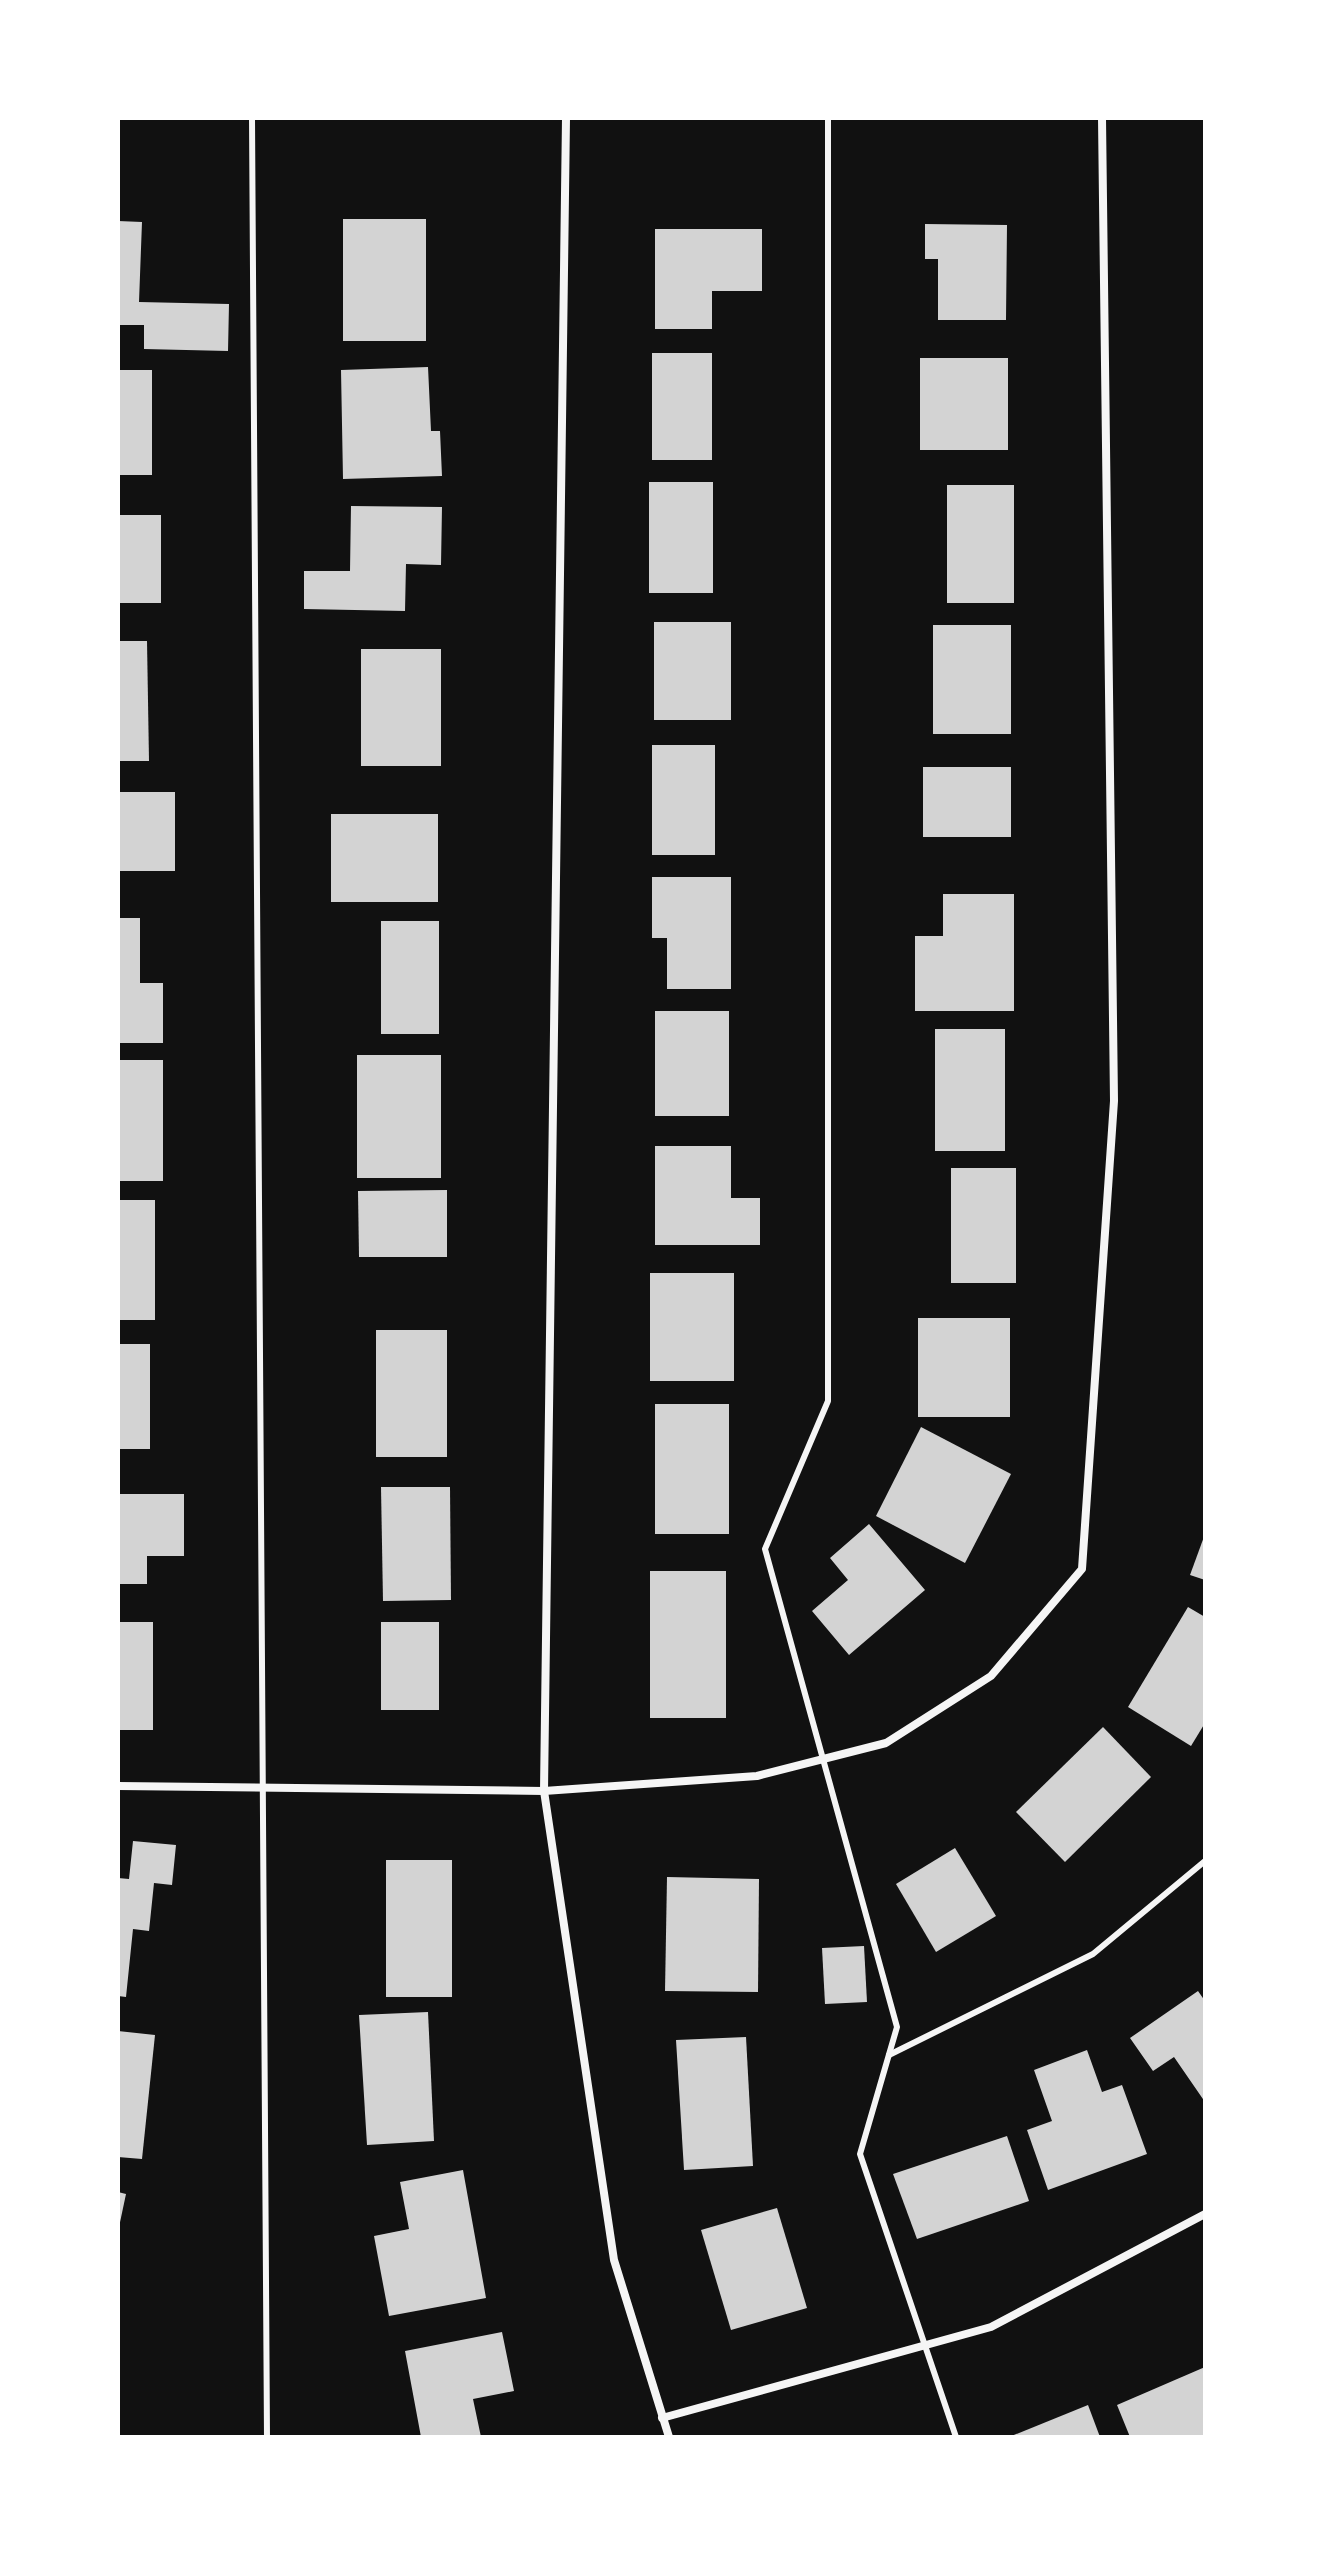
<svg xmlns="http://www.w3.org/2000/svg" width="1323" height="2555" font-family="'Open Sans',sans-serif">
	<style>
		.building { fill: #d3d3d3 }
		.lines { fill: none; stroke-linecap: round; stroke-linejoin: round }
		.service { stroke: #f5f5f5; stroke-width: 6 }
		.minor { stroke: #f5f5f5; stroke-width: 8 }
	</style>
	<rect width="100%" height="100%" fill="#111"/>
	<g class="building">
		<rect x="343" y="219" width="83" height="122"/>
		<path d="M118,221L142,222L139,302L229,304L228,351L144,349V325H118Z"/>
		<path d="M925,224L1007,225L1006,320H938V259H925Z"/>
		<path d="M655,229H762V291H712V329H655Z"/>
		<rect x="652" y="353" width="60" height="107"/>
		<rect x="920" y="358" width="88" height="92"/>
		<path d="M428,367L431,431H440L442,476L343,479L341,370Z"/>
		<rect x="118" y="370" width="34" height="105"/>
		<rect x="649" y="482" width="64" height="111"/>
		<rect x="947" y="485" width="67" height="118"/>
		<path d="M351,506L442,507L441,565L406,564L405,611L304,609V571H350Z"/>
		<rect x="118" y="515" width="43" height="88"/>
		<rect x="654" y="622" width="77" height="98"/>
		<rect x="933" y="625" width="78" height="109"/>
		<path d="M118,641H147L149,761H118Z"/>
		<rect x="361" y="649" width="80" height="117"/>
		<rect x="652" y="745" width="63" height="110"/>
		<rect x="923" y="767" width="88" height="70"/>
		<rect x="118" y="792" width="57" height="79"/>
		<rect x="331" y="814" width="107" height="88"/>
		<path d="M652,877H731V989H667V938H652Z"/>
		<path d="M943,894H1014V1011H915V936H943Z"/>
		<path d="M118,918H140V983H163V1043H118Z"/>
		<rect x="381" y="921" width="58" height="113"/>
		<rect x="655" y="1011" width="74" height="105"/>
		<rect x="935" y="1029" width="70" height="122"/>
		<rect x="357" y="1055" width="84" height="123"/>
		<rect x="118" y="1060" width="45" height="121"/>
		<path d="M655,1146H731V1198H760V1245H655Z"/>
		<rect x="951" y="1168" width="65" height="115"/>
		<path d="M447,1190V1257H359L358,1191Z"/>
		<rect x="118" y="1200" width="37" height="120"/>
		<rect x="650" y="1273" width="84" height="108"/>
		<rect x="918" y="1318" width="92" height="99"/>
		<rect x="376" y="1330" width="71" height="127"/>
		<rect x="118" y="1344" width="32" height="105"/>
		<rect x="655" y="1404" width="74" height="130"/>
		<path d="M921,1427L1011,1474L965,1563L876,1516Z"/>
		<path d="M381,1487H450L451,1600L383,1601Z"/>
		<path d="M118,1494H184V1556H147V1584H118Z"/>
		<path d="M869,1524L925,1590L849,1655L812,1611L848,1580L830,1558Z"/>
		<path d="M1205,1534V1580L1190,1575Z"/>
		<rect x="650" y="1571" width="76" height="147"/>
		<path d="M1188,1607L1205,1617V1723L1191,1746L1128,1707Z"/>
		<rect x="118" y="1622" width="35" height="108"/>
		<rect x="381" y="1622" width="58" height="88"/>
		<path d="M1103,1727L1151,1777L1065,1862L1016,1812Z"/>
		<path d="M133,1841L176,1845L172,1885L154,1883L149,1931L133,1929L126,1997L118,1996V1878L129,1879Z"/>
		<path d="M955,1848L996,1916L936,1952L896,1884Z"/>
		<rect x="386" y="1860" width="66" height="137"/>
		<path d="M667,1877L759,1879L758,1992L665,1991Z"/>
		<path d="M864,1946L867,2002L825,2004L822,1948Z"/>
		<path d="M1198,1991L1205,2001V2102L1174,2057L1153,2071L1130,2038Z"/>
		<path d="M428,2012L434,2141L367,2145L359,2015Z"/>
		<path d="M118,2031L155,2035L142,2159L118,2157Z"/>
		<path d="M746,2037L753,2166L684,2170L676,2040Z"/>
		<path d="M1087,2050L1102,2092L1122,2085L1147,2154L1048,2190L1027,2130L1052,2121L1034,2070Z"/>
		<path d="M1007,2136L1029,2201L917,2239L893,2174Z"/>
		<path d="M463,2170L486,2298L389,2316L374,2236L409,2229L400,2182Z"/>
		<path d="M118,2192L126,2194L119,2227H118Z"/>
		<path d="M777,2208L807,2308L731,2330L701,2230Z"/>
		<path d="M502,2332L514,2391L473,2399L481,2437H421L405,2351Z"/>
		<path d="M1205,2367V2437H1130L1117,2405Z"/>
		<path d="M1088,2405L1100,2437H1009Z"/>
	</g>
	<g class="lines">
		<g class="service">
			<path d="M252,118L267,2437"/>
			<path d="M828,118V1401L765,1549L897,2027L860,2154L956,2437"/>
			<path d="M889,2055L1093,1954L1205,1861"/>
		</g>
		<g class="minor">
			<path d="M566,118L544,1791L614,2260L669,2437"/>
			<path d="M118,1786L544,1791L757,1776L886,1743L991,1676L1082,1569L1114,1101L1102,118"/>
			<path d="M662,2418L991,2327L1205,2214"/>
		</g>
	</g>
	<rect width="1323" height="2555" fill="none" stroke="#ffffff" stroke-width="240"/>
</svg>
